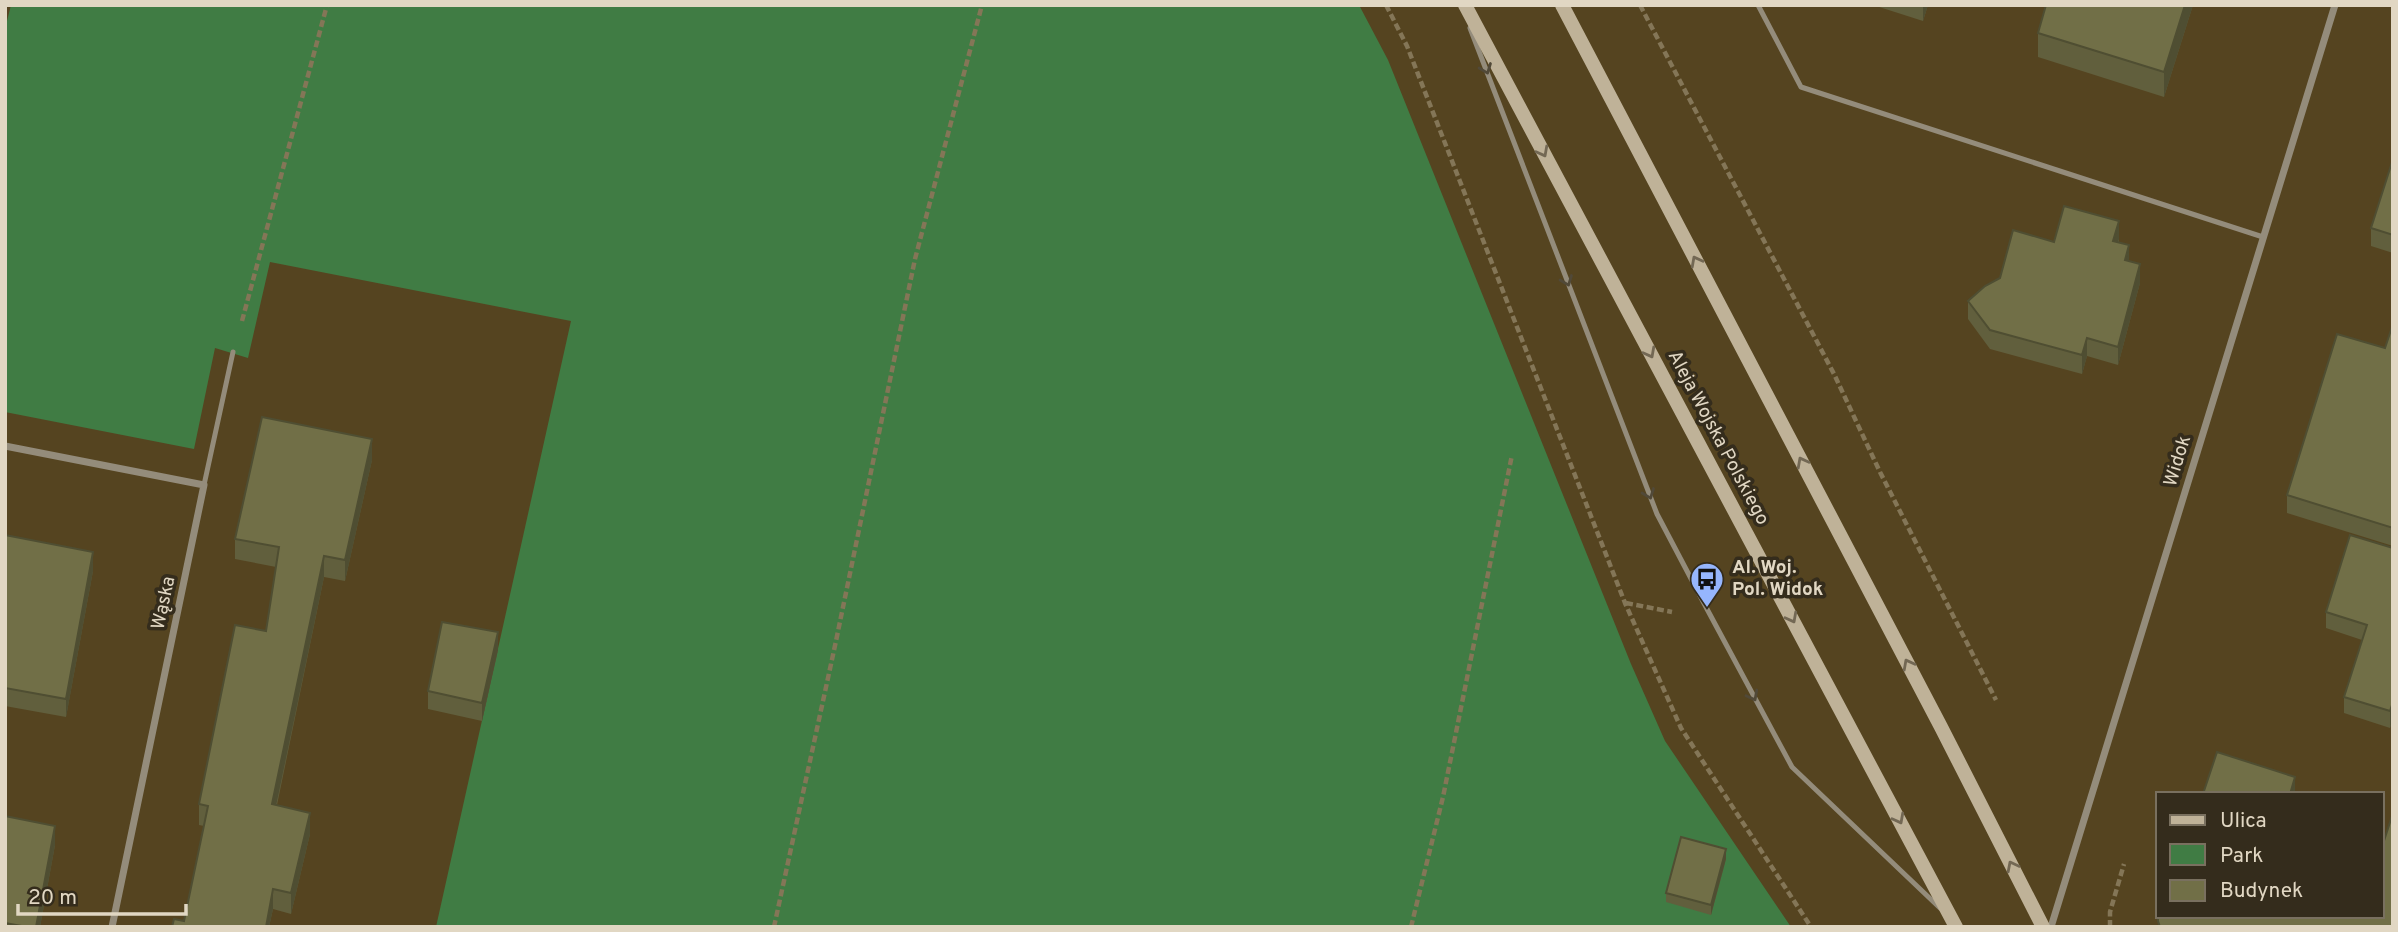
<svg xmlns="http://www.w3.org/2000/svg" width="2398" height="932" font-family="Overpass,sans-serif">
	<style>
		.green { fill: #407c44 }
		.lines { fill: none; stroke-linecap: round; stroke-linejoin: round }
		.path { stroke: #847657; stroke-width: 4.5; stroke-dasharray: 7 3.5; stroke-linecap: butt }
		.service { stroke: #948c7b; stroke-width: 5 }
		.minor { stroke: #948c7b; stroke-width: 7 }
		.secondary { stroke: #bfb298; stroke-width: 14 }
		.wall { fill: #615f3d }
		.shaded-wall { fill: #4f4e32 }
		.building { fill: #716f47; stroke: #4f4e32; stroke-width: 2 }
		.oneway { stroke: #514938 }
		.oneway2 { stroke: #736854 }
		.labels { text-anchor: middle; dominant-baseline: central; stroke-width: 7; stroke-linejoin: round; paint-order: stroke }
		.street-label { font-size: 19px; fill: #e1d7c3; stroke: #342c1c }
		.poi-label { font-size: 19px; font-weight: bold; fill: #e1d7c3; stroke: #342c1c; text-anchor: start }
	</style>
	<rect width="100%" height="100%" fill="#554420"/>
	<path class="green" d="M11,5H1359L1388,60L1631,664L1665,741L1791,927H436L571,321L270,262L248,358L215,348L194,449L5,412V29Z"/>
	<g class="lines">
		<g class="path">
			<path d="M1386,5L1407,46L1625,603L1681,728L1811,927"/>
			<path d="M1640,5L1834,374L1880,472L1996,700"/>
			<path d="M242,321L327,5"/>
			<path d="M1626,603L1672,612"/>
			<path d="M774,927L836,641L915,259L982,5"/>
			<path d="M1411,927L1443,797L1512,455"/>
			<path d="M2110,927V912L2124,864"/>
		</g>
		<g class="service">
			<path d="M1758,5L1801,87L2263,237"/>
			<path d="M1470,28L1657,514L1707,609L1792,767L1940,908"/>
			<path d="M204,485L233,352"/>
		</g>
		<g class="minor">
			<path d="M5,446L204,485L112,927"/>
			<path d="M2051,927L2335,5"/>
		</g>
		<g class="secondary">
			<path d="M1465,5L1956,927"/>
			<path d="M1562,5L1941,727L2043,927"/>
		</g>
	</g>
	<g class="wall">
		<path d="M1873,5H1928L1923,21Z"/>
		<path d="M2046,5H2193L2164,97L2038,57V33Z"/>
		<path d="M2393,159V253L2371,246V228Z"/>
		<path d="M2119,239V242L2140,283L2118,365L2087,356L2082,374L1990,349L1968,319V301L2000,278Z"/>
		<path d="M2393,324V546L2287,513V495L2385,348Z"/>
		<path d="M372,460L345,581L324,577L277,805L310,834L291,914L273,909L269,927H172L184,921L204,826L199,825V804L266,631L276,567L235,559V539Z"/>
		<path d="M5,535L93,571L66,717L5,706Z"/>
		<path d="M2393,548V718L2390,728L2344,713V697L2362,640L2326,628V612Z"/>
		<path d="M498,650L482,721L428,709V691Z"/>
		<path d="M5,816L55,845L40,927H5Z"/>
		<path d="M1726,859L1711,915L1666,902V893Z"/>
	</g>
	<g class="shaded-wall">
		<path d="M1923,5H1928L1923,21Z"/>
		<path d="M2185,5H2193L2164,97V72Z"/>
		<path d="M2119,221V239L2113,259V241Z"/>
		<path d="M2129,245V263L2125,260Z"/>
		<path d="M2140,264V283L2118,365V347Z"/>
		<path d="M2087,338V356L2082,374V355Z"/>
		<path d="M372,439V460L345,581V560Z"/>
		<path d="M93,552V571L66,717V699Z"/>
		<path d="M324,556V577L272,825V804Z"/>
		<path d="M498,632V650L482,721V703Z"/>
		<path d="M2393,702V718L2390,728V711Z"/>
		<path d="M2295,777V794H2290Z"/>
		<path d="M310,813V834L291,914V893Z"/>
		<path d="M55,826V845L40,927H36Z"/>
		<path d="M1726,849V859L1711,915V905Z"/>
		<path d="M273,889V909L269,927H266Z"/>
	</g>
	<g class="building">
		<path d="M2046,5H2185L2164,72L2038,33Z"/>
		<path d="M2393,159V235L2371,228Z"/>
		<path d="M2064,206L2119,221L2113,241L2129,245L2125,260L2140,264L2118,347L2087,338L2082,355L1990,330L1968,301L1985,286L2000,278L2013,230L2054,242Z"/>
		<path d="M2393,324V528L2287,495L2337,334L2385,348Z"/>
		<path d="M262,417L372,439L345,560L324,556L272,804L310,813L291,893L273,889L266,927H172L174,919L184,921L208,806L199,804L235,625L266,631L279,547L235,539Z"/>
		<path d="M5,535L93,552L66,699L5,688Z"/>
		<path d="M2350,535L2393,548V702L2390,711L2344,697L2367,625L2326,612Z"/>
		<path d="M442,622L498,632L482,703L428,691Z"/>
		<path d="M2217,752L2295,777L2290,794H2203Z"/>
		<path d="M2393,813V927H2160L2158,921V911V916H2382V847Z"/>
		<path d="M5,816L55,826L36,927H27L5,923Z"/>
		<path d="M1681,837L1726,849L1711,905L1666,893Z"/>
	</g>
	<defs><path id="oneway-chevron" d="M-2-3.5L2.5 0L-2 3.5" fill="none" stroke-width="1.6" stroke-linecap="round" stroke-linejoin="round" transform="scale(1.75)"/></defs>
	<g class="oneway">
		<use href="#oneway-chevron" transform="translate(1486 69) rotate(69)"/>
		<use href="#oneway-chevron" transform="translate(1567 281) rotate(69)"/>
		<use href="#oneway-chevron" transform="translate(1649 494) rotate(69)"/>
		<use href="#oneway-chevron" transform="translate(1753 696) rotate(62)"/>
	</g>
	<g class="oneway2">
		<use href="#oneway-chevron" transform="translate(1543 152) rotate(62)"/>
		<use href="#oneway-chevron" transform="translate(1696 261) rotate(-118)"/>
		<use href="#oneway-chevron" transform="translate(1650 353) rotate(62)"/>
		<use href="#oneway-chevron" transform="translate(1802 462) rotate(-118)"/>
		<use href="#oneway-chevron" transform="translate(1792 618) rotate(62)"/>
		<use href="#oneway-chevron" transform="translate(1908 664) rotate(-118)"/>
		<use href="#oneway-chevron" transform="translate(1899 819) rotate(62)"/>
		<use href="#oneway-chevron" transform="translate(2012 866) rotate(-117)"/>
	</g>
	<defs>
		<symbol id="bus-pin" viewBox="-11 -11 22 30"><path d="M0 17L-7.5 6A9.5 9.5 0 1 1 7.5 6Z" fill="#96b6fd" stroke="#342c1c"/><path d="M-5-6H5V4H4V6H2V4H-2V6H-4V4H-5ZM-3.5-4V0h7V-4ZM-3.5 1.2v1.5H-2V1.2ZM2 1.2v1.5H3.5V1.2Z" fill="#111"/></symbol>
	</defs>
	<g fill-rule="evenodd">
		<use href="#bus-pin" x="1688" y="560" width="38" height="52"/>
	</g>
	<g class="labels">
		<g class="street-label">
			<text transform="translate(1718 438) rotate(62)">Aleja Wojska Polskiego</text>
			<text transform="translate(2178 461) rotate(-73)">Widok</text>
			<text transform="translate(164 603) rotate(-78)">Wąska</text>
		</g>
		<g class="poi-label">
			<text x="1732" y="568">Al. Woj.<tspan x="1732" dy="22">Pol. Widok</tspan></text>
		</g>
	</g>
	<rect width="2398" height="932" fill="none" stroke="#e1d7c3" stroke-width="14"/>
	<rect x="2156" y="792" width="228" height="126" fill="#342c1c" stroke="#79705f" stroke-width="2"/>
	<rect x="2170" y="815" width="35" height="10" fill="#bfb298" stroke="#79705f" stroke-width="2"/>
	<text x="2220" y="827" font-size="21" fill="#e1d7c3">Ulica</text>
	<rect x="2170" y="844" width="35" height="21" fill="#407c44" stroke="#79705f" stroke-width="2"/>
	<text x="2220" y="862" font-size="21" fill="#e1d7c3">Park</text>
	<rect x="2170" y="880" width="35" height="21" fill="#716f47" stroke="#79705f" stroke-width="2"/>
	<text x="2220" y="897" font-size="21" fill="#e1d7c3">Budynek</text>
	<path d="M18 904v10h168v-10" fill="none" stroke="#e1d7c3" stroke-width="3.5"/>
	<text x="28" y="904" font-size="21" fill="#e1d7c3" stroke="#342c1c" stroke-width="5" paint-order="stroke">20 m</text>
</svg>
